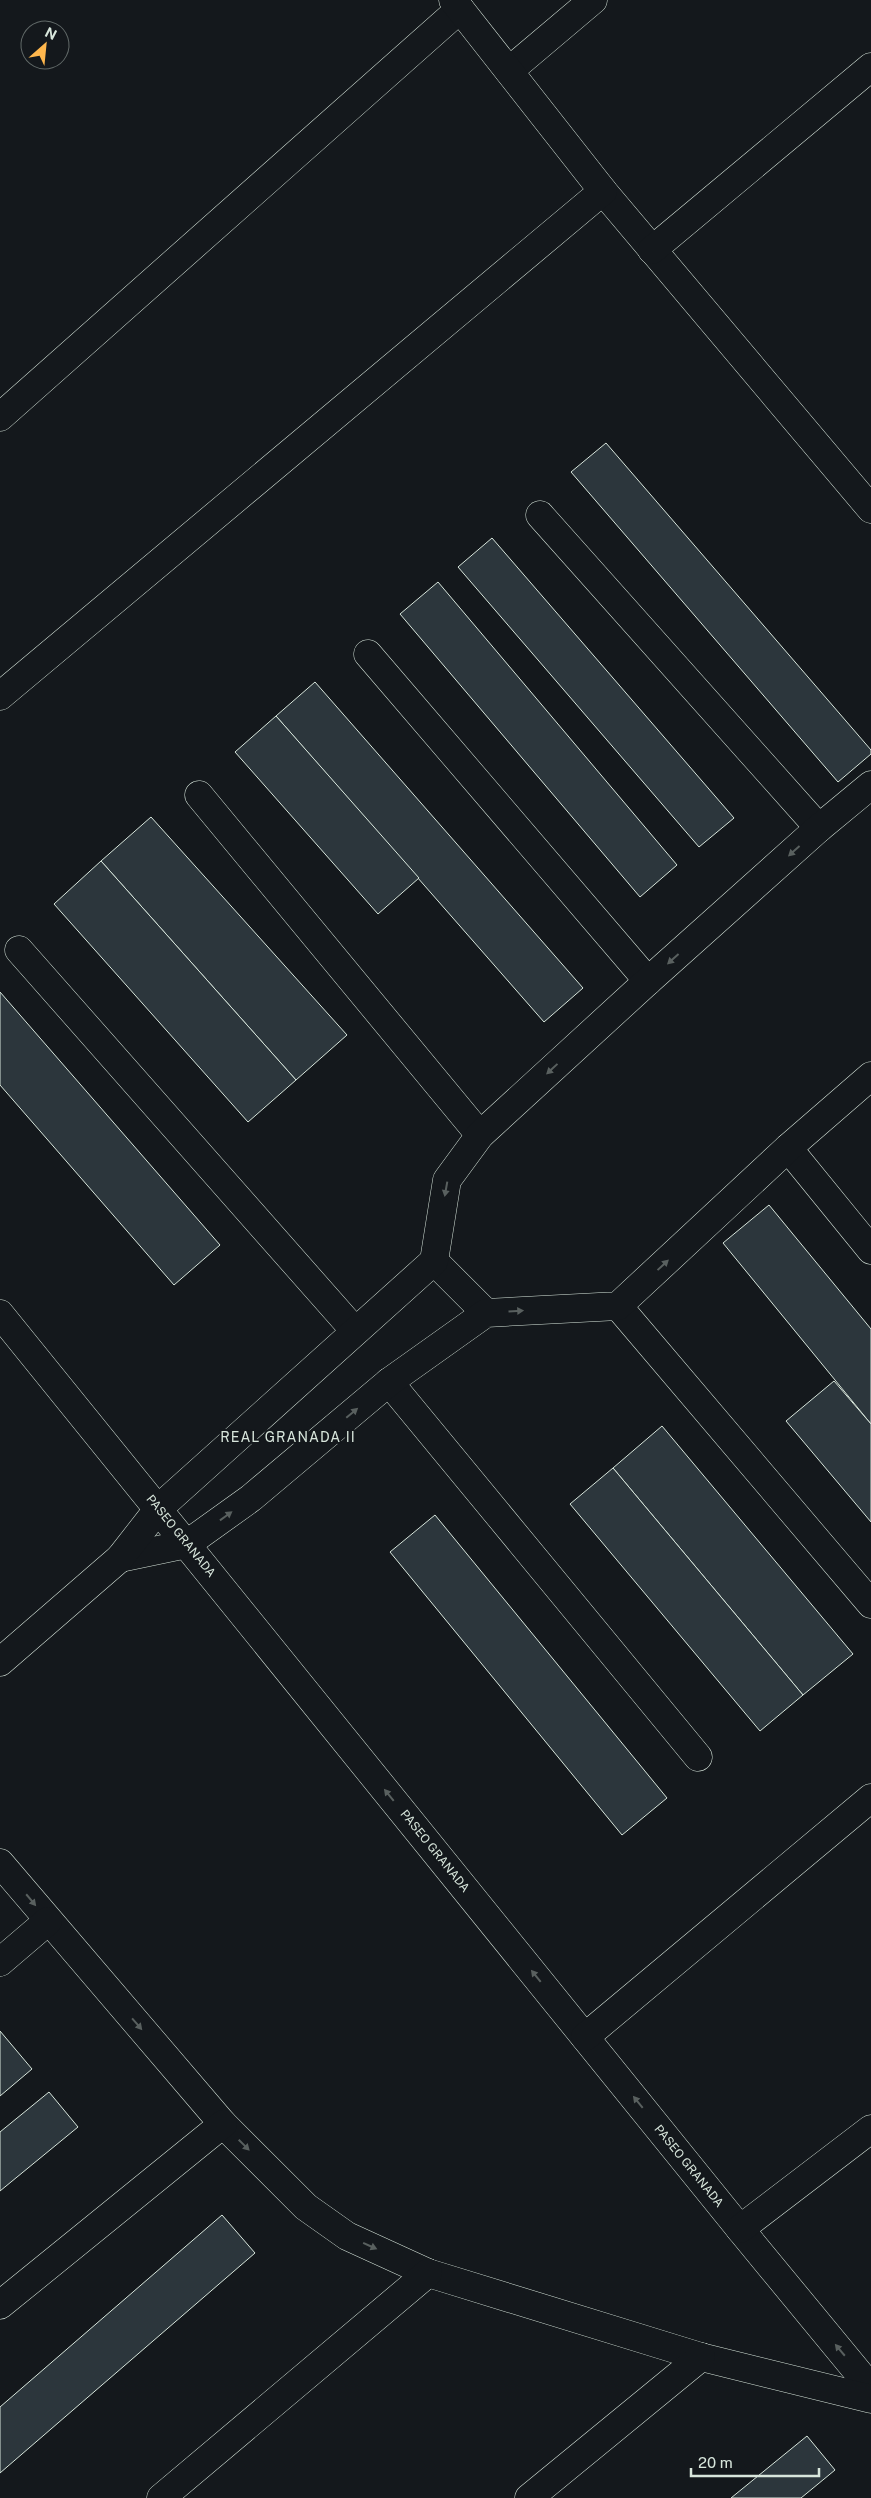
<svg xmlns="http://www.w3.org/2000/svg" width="871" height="2498" font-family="'Public Sans',sans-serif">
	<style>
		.building { fill: #2c363c; stroke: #d8e6dc }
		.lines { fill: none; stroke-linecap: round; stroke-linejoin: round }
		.minor-casing { stroke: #d8e6dc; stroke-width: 29 }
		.minor { stroke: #14181c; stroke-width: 28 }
		.oneway { fill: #59605f }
		.labels { text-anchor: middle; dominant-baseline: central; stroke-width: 4; stroke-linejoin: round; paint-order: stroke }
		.street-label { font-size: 12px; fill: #d8e6dc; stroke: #14181c }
		.neighbourhood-label { font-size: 14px; letter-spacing: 1px; fill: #d8e6dc; stroke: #14181c }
	</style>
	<rect width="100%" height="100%" fill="#14181c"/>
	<g class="building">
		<path d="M606,443L871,750V754L838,782L571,472Z"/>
		<path d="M492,538L734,818L699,847L458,567Z"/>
		<path d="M438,582L677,865L640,897L400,614Z"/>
		<path d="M315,682L583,988L544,1022L276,716Z"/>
		<path d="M276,716L419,878L378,914L235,752Z"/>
		<path d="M151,817L347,1035L296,1080L101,861Z"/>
		<path d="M101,861L296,1080L248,1122L54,904Z"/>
		<path d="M0,992L220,1245L174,1285L0,1085Z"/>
		<path d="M769,1205L871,1329V1424L723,1243Z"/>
		<path d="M834,1381L871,1424V1522L786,1421Z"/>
		<path d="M662,1426L853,1654L803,1695L613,1468Z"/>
		<path d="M613,1468L803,1695L760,1731L570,1504Z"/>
		<path d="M435,1515L667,1798L622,1835L390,1552Z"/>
		<path d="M0,2031L32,2069L0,2096Z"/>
		<path d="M49,2092L78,2127L0,2191V2132Z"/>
		<path d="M222,2215L255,2253L0,2473V2407Z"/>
		<path d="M807,2436L835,2470L801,2498H731Z"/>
	</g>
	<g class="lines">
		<defs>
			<g id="minor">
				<path d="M509,71L593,0"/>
				<path d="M603,191L871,509"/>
				<path d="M652,250L871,67"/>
				<path d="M0,417L460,9"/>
				<path d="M540,515L819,828"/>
				<path d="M368,654L648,981"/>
				<path d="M0,696L603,191L453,0"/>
				<path d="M199,795L480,1135"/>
				<path d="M19,950L355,1331"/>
				<path d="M788,1148L871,1250"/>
				<path d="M434,1261L486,1313"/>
				<path d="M618,1306L871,1604"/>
				<path d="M0,1314L740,2229L871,2388"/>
				<path d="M389,1382L698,1757"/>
				<path d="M120,1558L187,1544L251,1498L389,1382L486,1313L618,1306L788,1148L871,1076"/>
				<path d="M0,1662L120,1558L159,1508L434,1261L447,1180L480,1135L648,981L819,828L871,785"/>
				<path d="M0,1863L223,2124L306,2207L347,2236L428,2273L701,2357L871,2399"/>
				<path d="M0,1962L48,1921"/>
				<path d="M585,2037L871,1798"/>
				<path d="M740,2229L871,2129"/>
				<path d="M0,2305L223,2124"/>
				<path d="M161,2498L428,2273"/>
				<path d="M529,2498L701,2357"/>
			</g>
		</defs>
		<use href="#minor" class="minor-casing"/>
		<use href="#minor" class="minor"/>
	</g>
	<defs><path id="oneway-solid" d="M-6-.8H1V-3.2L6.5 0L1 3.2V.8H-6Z" transform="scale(1.25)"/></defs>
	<g class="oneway">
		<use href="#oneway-solid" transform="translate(794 851) rotate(138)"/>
		<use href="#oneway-solid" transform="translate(673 959) rotate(138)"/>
		<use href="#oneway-solid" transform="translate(552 1069) rotate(137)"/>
		<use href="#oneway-solid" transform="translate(446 1189) rotate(100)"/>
		<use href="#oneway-solid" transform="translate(663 1265) rotate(-43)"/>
		<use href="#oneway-solid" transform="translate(516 1311) rotate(-3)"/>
		<use href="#oneway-solid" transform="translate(352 1413) rotate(-40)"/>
		<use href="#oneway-solid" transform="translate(226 1516) rotate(-36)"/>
		<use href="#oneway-solid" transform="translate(389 1795) rotate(-129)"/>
		<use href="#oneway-solid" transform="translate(31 1900) rotate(50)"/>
		<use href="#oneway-solid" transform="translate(536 1976) rotate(-129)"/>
		<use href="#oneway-solid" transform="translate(137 2024) rotate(49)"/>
		<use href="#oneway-solid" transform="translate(638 2102) rotate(-129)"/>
		<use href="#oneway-solid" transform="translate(244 2145) rotate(45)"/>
		<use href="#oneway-solid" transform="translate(370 2246) rotate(24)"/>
		<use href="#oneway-solid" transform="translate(840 2350) rotate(-130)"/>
	</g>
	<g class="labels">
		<g class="street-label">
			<text transform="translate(181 1536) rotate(51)">PASEO GRANADA</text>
			<text transform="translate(435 1851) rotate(51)">PASEO GRANADA</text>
			<text transform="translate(689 2166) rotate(51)">PASEO GRANADA</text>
		</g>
		<g class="neighbourhood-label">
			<text x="288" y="1437">REAL GRANADA II</text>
		</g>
	</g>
	<g transform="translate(45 45) rotate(27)"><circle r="24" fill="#14181c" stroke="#626a69"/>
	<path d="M0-4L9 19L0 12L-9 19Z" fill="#ffb74d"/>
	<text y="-8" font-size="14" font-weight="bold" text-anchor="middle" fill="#d8e6dc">N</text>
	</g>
	<path d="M691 2468v8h128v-8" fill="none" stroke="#d8e6dc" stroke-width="2.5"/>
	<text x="698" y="2468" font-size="15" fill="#d8e6dc" stroke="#14181c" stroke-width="4" paint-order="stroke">20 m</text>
</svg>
